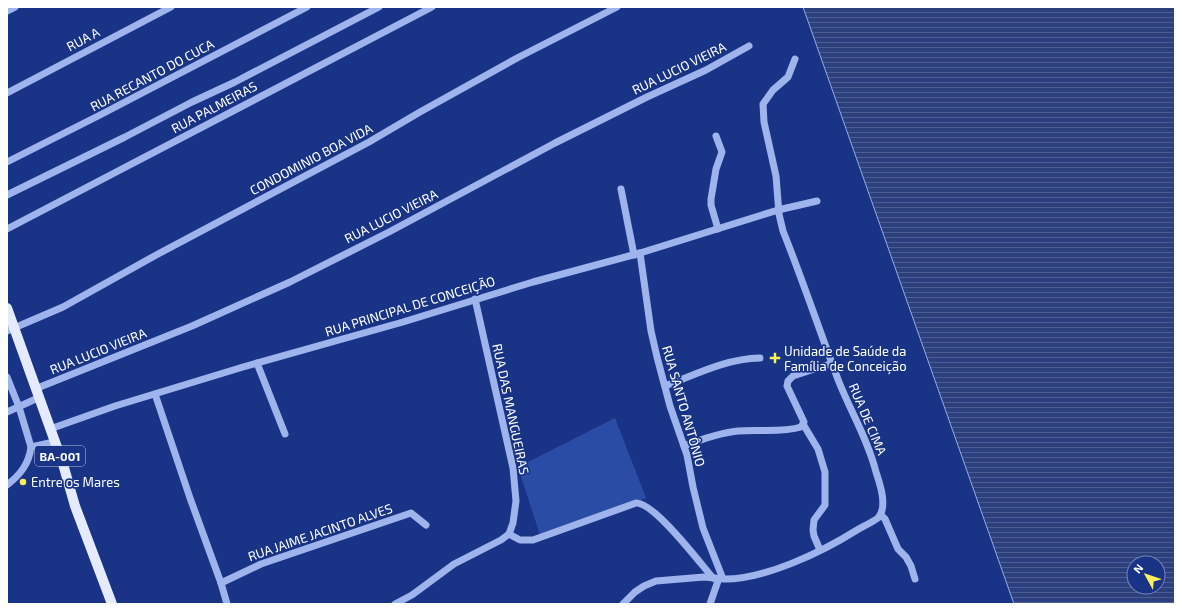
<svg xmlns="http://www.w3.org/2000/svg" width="1182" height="611" font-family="'Exo 2',sans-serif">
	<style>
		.green { fill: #2b4ca5 }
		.water { fill: url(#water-rules); stroke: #92acef; fill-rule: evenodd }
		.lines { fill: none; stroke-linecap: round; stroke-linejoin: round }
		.minor { stroke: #9fb4ed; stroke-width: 7 }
		.major { stroke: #e5eaff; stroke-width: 10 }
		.poi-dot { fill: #ffee5b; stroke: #193486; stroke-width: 1.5 }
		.labels { text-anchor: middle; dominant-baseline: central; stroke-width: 3.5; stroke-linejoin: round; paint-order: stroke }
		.shield { fill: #193486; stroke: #bac2db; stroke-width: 1 }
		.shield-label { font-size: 12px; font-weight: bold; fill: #fff }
		.street-label { font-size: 13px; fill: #fff; stroke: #193486 }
		.poi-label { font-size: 13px; fill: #fff; stroke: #193486; text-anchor: start }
	</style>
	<defs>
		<pattern id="water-rules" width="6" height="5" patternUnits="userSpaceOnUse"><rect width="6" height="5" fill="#2c407e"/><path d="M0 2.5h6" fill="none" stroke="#4c5d91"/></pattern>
	</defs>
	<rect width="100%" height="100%" fill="#193486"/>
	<path class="green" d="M615,418L646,498L540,535L518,467Z"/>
	<path class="water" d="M803,7H1175V604H1014ZM1134,563H1158V587H1134Z"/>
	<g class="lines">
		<g class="minor">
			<path d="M7,11L15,7"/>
			<path d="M7,93L171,7"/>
			<path d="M716,136L722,152L716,169L711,199V205L718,229"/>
			<path d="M7,162L100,115L307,7"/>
			<path d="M621,189L634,255"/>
			<path d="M7,195L125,137L192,102L235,82L379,7"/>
			<path d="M7,229L432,7"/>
			<path d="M640,253L651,331L657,357L670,406L687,455L693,487L703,528L723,579C764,580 822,552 857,530C864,526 871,523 878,518C888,507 880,484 876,472C868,440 851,412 839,382C820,332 803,281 783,231L779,214L776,176L764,122L763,104L773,90L788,77L795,59"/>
			<path d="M7,331L63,307L158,254L369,142L420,112L519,57L617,7"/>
			<path d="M257,363L285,434"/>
			<path d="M7,377L19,407L31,447"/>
			<path d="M665,386C697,374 725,359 760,358"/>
			<path d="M35,389L192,326L290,282L389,232L555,143L647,97L706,70L749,46"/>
			<path d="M155,394L190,498L221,583L227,604"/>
			<path d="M7,412L38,398"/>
			<path d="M803,424L818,449L825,472V505L814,520L813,530L814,536L820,550"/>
			<path d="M50,429L115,406L243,367L403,322L533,282L640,253L778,210L817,201"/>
			<path d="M684,446C702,439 719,433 738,431C758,429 782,433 801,427L804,422L787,386L788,381L793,376L833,363"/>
			<path d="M7,485C20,475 29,464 31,447L54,442"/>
			<path d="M881,515L885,519L898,549L906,557L911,566L915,579"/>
			<path d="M509,534L520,540H533L636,503C654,502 700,563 713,578"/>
			<path d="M221,583L261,564L411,513L426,525"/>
			<path d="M395,604L412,595L454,564L501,540L509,534L513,523L516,501L513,468L475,299"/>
			<path d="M623,604L635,592L644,586L656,581L704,577L715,578"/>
			<path d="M710,604L719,578"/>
		</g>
		<path class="major" d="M7,308L63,464L75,506L112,604"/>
	</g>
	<g class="poi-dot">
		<path d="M773 352h4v4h4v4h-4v4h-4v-4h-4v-4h4z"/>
		<circle cx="23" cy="482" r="4"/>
	</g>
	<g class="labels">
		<rect class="shield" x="35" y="446" width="50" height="20" rx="3"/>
		<g class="shield-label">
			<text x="60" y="456">BA-001</text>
		</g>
		<g class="street-label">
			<text transform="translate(83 39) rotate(-28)">RUA A</text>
			<text transform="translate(679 68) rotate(-26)">RUA LUCIO VIEIRA</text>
			<text transform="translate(152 75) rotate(-28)">RUA RECANTO DO CUCA</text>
			<text transform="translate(214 107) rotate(-28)">RUA PALMEIRAS</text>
			<text transform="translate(311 159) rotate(-28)">CONDOMINIO BOA VIDA</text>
			<text transform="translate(391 216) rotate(-27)">RUA LUCIO VIEIRA</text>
			<text transform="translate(410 306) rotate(-17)">RUA PRINCIPAL DE CONCEIÇÃO</text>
			<text transform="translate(98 351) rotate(-22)">RUA LUCIO VIEIRA</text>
			<text transform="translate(684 406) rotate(74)">RUA SANTO ANTÔNIO</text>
			<text transform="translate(511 409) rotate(78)">RUA DAS MANGUEIRAS</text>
			<text transform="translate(868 419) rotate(67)">RUA DE CIMA</text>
			<text transform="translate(320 532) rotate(-19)">RUA JAIME JACINTO ALVES</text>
		</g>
		<g class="poi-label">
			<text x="784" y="351">Unidade de Saúde da<tspan x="784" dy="15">Família de Conceição</tspan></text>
			<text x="31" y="482">Entre os Mares</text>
		</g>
	</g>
	<rect width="1182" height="611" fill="none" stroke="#ffffff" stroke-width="16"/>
	<g transform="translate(1146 575) rotate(310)"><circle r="19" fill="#193486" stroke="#7585b6"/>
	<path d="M0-3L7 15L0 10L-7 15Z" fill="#ffee5b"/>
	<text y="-6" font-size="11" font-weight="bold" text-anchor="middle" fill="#ffffff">N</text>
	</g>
</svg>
